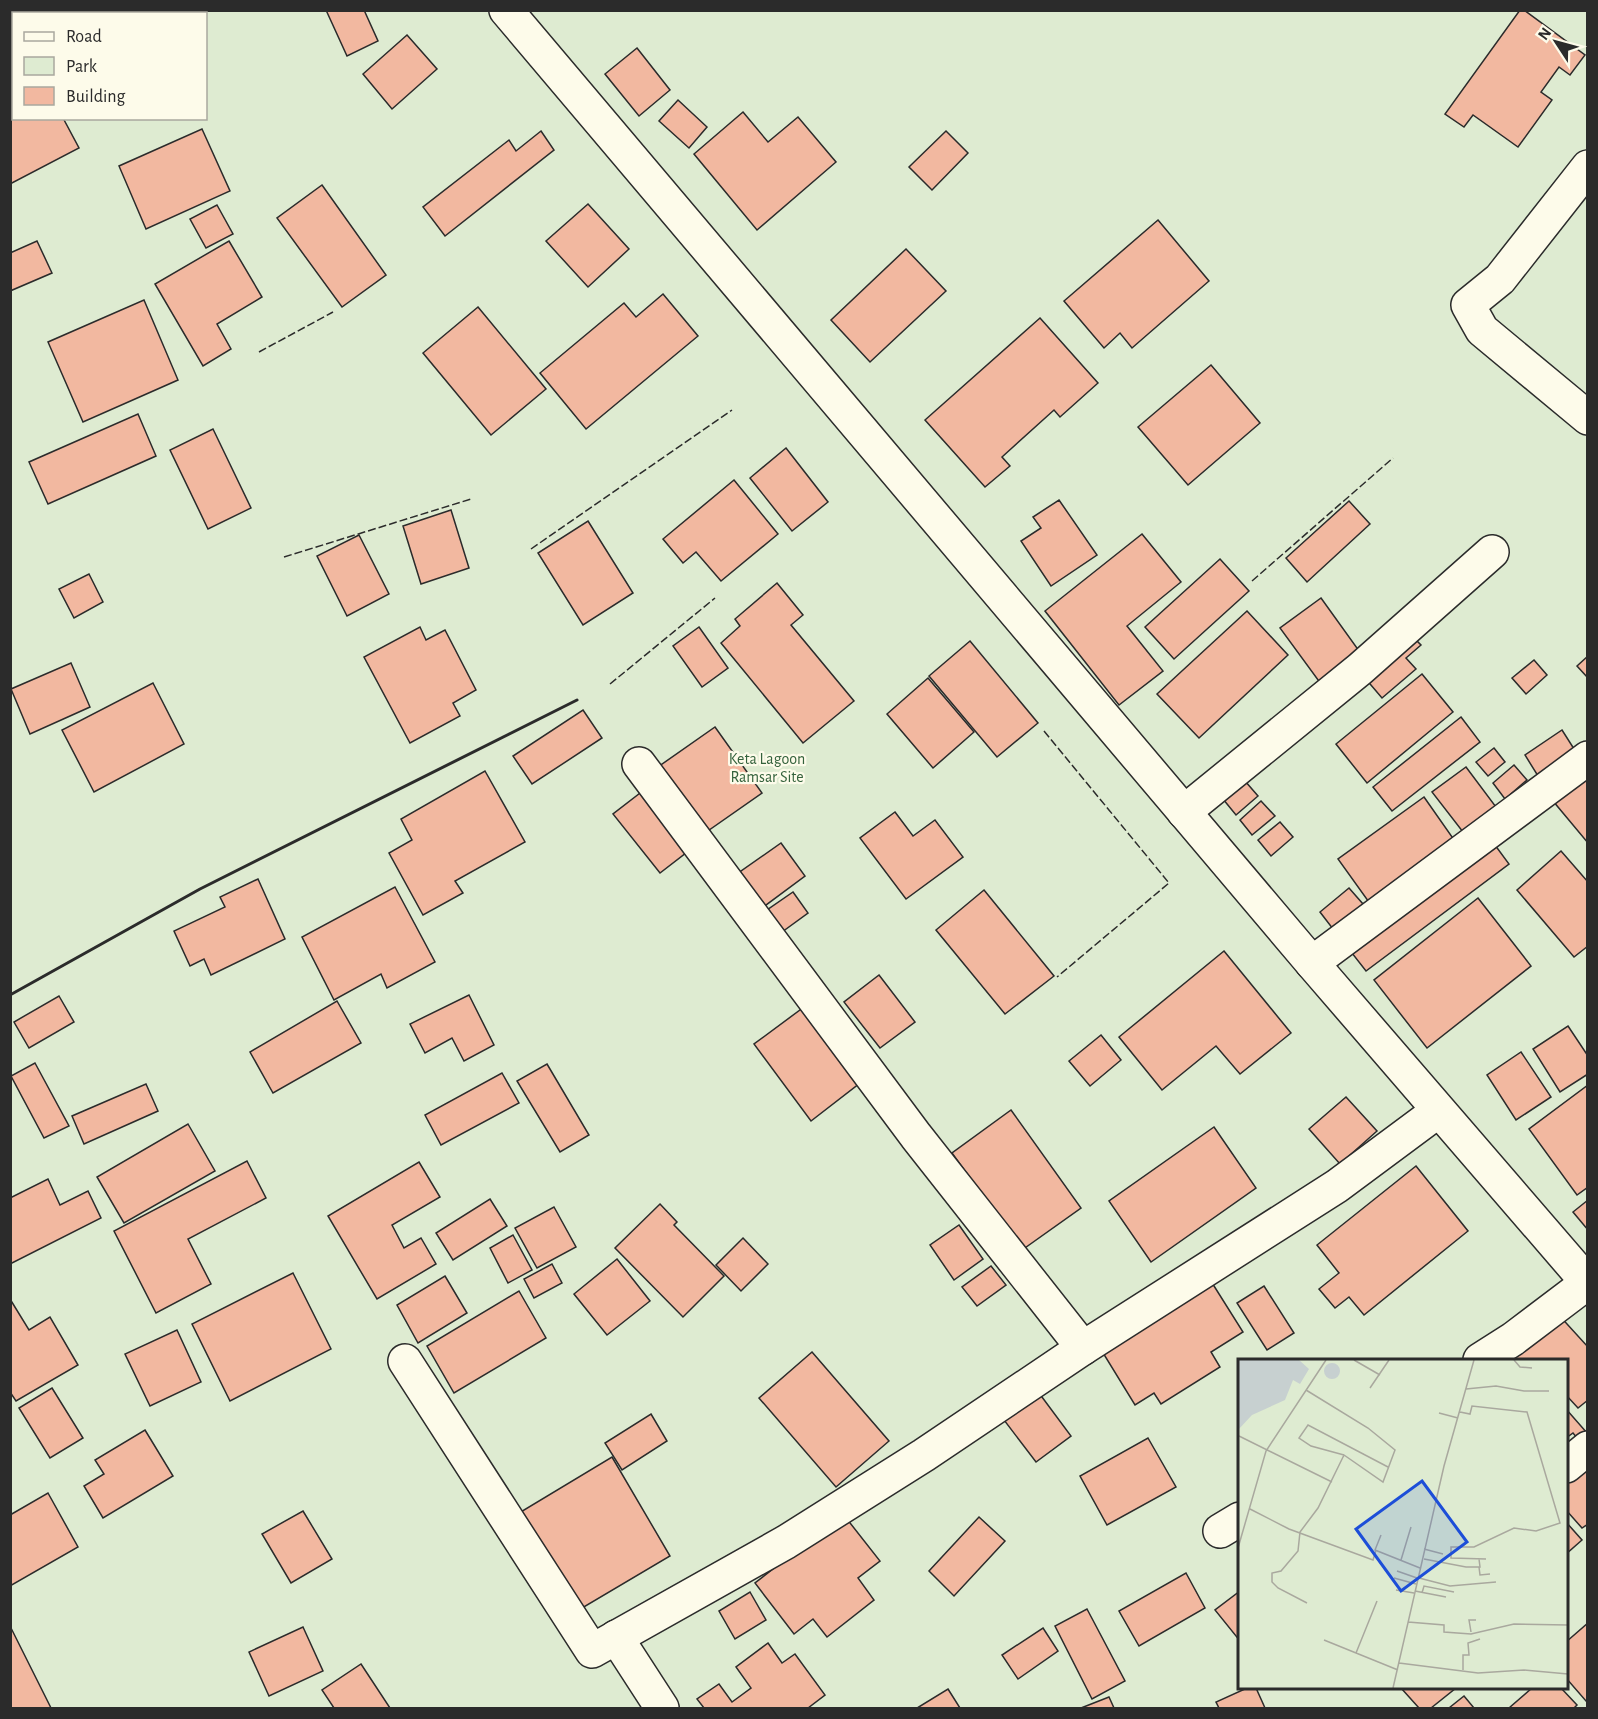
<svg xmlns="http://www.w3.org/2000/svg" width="1598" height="1719" font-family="'Alegreya Sans',sans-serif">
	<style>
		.green { fill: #deebd1; stroke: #74746e; stroke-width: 1.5; fill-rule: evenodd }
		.building { fill: #f2b8a0; stroke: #2b2b2b; stroke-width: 1.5 }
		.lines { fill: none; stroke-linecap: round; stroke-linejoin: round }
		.minor-casing { stroke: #2b2b2b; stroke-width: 36 }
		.major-casing { stroke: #2b2b2b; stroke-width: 36 }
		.minor { stroke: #fdfbea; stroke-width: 33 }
		.major { stroke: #fdfbea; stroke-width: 33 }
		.fence { stroke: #2b2b2b; stroke-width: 1.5; stroke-dasharray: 8 3; stroke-linecap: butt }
		.wall { stroke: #2b2b2b; stroke-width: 3 }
		.labels { text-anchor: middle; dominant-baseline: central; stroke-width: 4.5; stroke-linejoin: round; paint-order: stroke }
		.park-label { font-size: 16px; fill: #34623c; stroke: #fdfbea }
		.inset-road { fill: none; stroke: #a9a89e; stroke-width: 1.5 }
		.view { fill: #1d4ed8; fill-opacity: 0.15; stroke: #1d4ed8; stroke-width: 3 }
		.inset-edge { fill: none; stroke: #2b2b2b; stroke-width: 3 }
	</style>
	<rect width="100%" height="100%" fill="#fdfbea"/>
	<path class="green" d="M11,11H1587V1708H11ZM14,14H206V118H14ZM1240,1360H1566V1688H1240Z"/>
	<g class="building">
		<path d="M326,10H364L378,41L347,56Z"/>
		<path d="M1520,10H1524L1585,55L1570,75L1559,67L1541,92L1552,100L1518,147L1473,115L1464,127L1445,114Z"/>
		<path d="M407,35L437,69L392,109L363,74Z"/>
		<path d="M637,48L670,90L639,116L605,74Z"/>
		<path d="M678,100L707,127L689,148L659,121Z"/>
		<path d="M14,107V118H63L79,148L10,184V109Z"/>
		<path d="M743,112L768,142L798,117L836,162L757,230L694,154Z"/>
		<path d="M202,129L230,191L146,229L119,166Z"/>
		<path d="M541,131L554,150L445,236L423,207L509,140L516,151Z"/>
		<path d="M946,131L968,153L932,190L909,167Z"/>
		<path d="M322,185L386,275L342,307L277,218Z"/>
		<path d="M588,204L629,249L588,287L546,241Z"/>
		<path d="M217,205L233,234L206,248L190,219Z"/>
		<path d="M1158,220L1209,281L1132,348L1120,333L1104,348L1064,301Z"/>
		<path d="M37,241L52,273L10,291V253Z"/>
		<path d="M229,241L262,297L217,324L231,349L203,366L155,284Z"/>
		<path d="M906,249L946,291L870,362L831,320Z"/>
		<path d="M663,294L698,336L586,429L540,373L624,303L636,317Z"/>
		<path d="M144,300L178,380L83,422L48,342Z"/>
		<path d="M478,307L546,389L491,435L423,353Z"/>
		<path d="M1040,318L1098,383L1060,417L1054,410L1002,457L1010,466L985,487L925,420Z"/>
		<path d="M1211,365L1260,423L1188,485L1138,427Z"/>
		<path d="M138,414L156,456L48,504L29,462Z"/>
		<path d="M213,429L251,508L208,529L170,450Z"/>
		<path d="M786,448L828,502L792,531L750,478Z"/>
		<path d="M734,480L778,534L721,581L696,552L683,563L663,539Z"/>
		<path d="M1059,500L1097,555L1051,586L1021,541L1041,528L1033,517Z"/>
		<path d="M1349,501L1370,524L1307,582L1286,558Z"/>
		<path d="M451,510L469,568L421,584L403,526Z"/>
		<path d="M588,521L633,593L583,625L538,553Z"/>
		<path d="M1142,534L1181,582L1127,626L1163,671L1119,705L1045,611Z"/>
		<path d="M359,535L389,594L347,616L317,556Z"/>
		<path d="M1220,559L1249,591L1174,659L1145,627Z"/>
		<path d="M89,574L103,602L74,618L59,589Z"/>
		<path d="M777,583L803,615L791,625L854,701L803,743L721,643L740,626L735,619Z"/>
		<path d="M1321,598L1362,655L1321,684L1280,628Z"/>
		<path d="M1247,611L1288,655L1199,738L1157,694Z"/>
		<path d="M420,627L426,640L445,630L476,690L453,703L460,716L410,743L364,657Z"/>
		<path d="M699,627L728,668L702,687L673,646Z"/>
		<path d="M1412,636L1421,645L1406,658L1416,669L1382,698L1365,678Z"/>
		<path d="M970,641L1038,723L997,757L929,676Z"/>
		<path d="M1588,656V678L1577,666Z"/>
		<path d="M1534,660L1547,675L1526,694L1512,678Z"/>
		<path d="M71,663L90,707L30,734L11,689Z"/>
		<path d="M1422,674L1453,712L1367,783L1336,744Z"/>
		<path d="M928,678L974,732L933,768L887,714Z"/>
		<path d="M153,683L184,744L94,792L62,730Z"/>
		<path d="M583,710L602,738L532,784L513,756Z"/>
		<path d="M1461,717L1480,742L1392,811L1373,787Z"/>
		<path d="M715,727L762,793L702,835L655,769Z"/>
		<path d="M1562,730L1576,752L1538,776L1525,755Z"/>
		<path d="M1494,748L1505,762L1488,776L1476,762Z"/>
		<path d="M1588,763V843L1548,795Z"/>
		<path d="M1514,765L1527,780L1505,799L1493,783Z"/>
		<path d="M1466,767L1496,807L1463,832L1432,792Z"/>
		<path d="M485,771L525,842L455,881L463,893L423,915L389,853L412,840L401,819Z"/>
		<path d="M1245,781L1258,796L1236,815L1223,799Z"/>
		<path d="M644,790L691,849L660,873L613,814Z"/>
		<path d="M1424,797L1457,844L1371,905L1338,859Z"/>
		<path d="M1261,801L1275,816L1252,835L1240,820Z"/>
		<path d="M895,812L913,836L935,820L963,857L906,899L860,838Z"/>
		<path d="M1280,822L1293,837L1271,856L1258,840Z"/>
		<path d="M1492,841L1509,864L1366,971L1348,948Z"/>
		<path d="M781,843L805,876L758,911L734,876Z"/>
		<path d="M1561,851L1588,882V946L1574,957L1517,890Z"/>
		<path d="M258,879L285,939L211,975L204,959L190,966L174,931L225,907L220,897Z"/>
		<path d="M395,887L435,962L387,988L381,974L334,1000L302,937Z"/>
		<path d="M1349,888L1363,904L1333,929L1320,912Z"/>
		<path d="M984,890L1054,976L1005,1014L936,930Z"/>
		<path d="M793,892L808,913L782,932L767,910Z"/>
		<path d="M1478,898L1531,966L1427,1048L1374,980Z"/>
		<path d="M1224,951L1291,1033L1240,1074L1216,1046L1162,1090L1119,1037Z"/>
		<path d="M879,975L915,1022L880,1048L844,1002Z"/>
		<path d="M469,995L494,1045L464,1061L452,1038L425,1053L410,1024Z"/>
		<path d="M59,996L74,1022L29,1048L14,1022Z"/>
		<path d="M337,1001L361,1043L273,1093L250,1052Z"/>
		<path d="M804,1007L860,1083L811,1121L754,1044Z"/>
		<path d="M1568,1026L1588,1056V1074L1560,1092L1533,1049Z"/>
		<path d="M1101,1035L1121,1060L1090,1086L1069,1061Z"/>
		<path d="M1521,1052L1551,1097L1516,1120L1487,1075Z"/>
		<path d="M35,1063L69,1126L44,1138L11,1076Z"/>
		<path d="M547,1064L589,1135L560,1152L517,1081Z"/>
		<path d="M502,1073L519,1103L441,1145L425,1115Z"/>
		<path d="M146,1084L158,1111L84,1144L72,1116Z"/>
		<path d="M1588,1085V1187L1577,1195L1529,1129Z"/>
		<path d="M1346,1097L1377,1131L1340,1164L1309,1129Z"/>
		<path d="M1011,1110L1081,1208L1022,1250L952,1153Z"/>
		<path d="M188,1124L215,1171L124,1223L97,1177Z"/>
		<path d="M1214,1127L1256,1188L1151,1262L1109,1201Z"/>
		<path d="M247,1161L266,1198L188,1239L211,1284L156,1313L114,1231Z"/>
		<path d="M419,1162L440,1197L392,1225L404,1248L421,1238L436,1264L377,1299L328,1216Z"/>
		<path d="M1416,1166L1468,1231L1364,1315L1349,1297L1335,1308L1319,1289L1339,1273L1317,1245Z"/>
		<path d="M48,1179L60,1205L88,1191L101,1218L10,1264V1198Z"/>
		<path d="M490,1199L507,1226L453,1260L436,1233Z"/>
		<path d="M1588,1200V1230L1573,1212Z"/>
		<path d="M660,1204L677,1222L674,1225L724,1276L683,1317L615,1248Z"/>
		<path d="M554,1207L576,1247L537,1268L515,1228Z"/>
		<path d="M959,1225L983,1259L954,1280L930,1245Z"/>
		<path d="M513,1235L532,1270L508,1283L490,1248Z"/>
		<path d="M743,1238L768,1264L741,1291L716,1265Z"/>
		<path d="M617,1259L650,1301L607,1335L574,1294Z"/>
		<path d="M552,1264L562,1283L534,1298L524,1279Z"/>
		<path d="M991,1266L1006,1285L977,1306L962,1287Z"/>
		<path d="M293,1273L331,1349L230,1401L192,1324Z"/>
		<path d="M445,1276L467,1313L418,1343L397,1305Z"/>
		<path d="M1209,1278L1243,1332L1211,1352L1220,1367L1161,1404L1154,1393L1135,1405L1100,1348Z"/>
		<path d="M1264,1286L1294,1333L1267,1350L1237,1303Z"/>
		<path d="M519,1291L546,1338L454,1393L427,1346Z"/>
		<path d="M10,1299L29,1330L50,1317L78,1365L16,1401L10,1392Z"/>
		<path d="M1557,1313L1588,1347V1400L1578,1408L1566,1395V1360H1504Z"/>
		<path d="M177,1330L201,1382L150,1406L125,1354Z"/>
		<path d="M812,1352L889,1441L836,1487L759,1398Z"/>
		<path d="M52,1388L83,1438L50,1458L19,1408Z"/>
		<path d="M1039,1393L1071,1436L1036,1462L1004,1420Z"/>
		<path d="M1566,1409L1588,1434L1582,1444L1573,1433L1566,1438Z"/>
		<path d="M651,1414L667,1441L622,1470L605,1443Z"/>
		<path d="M145,1430L173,1476L103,1518L84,1486L104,1474L95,1460Z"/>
		<path d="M1148,1438L1176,1487L1107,1525L1080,1476Z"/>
		<path d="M1588,1456V1524L1582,1528L1566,1510V1475Z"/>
		<path d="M612,1457L670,1556L572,1614L514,1516Z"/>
		<path d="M48,1493L78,1547L10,1586V1515Z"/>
		<path d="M303,1511L332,1559L291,1583L262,1534Z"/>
		<path d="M843,1514L880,1561L858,1578L874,1600L827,1637L813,1619L794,1634L755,1583Z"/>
		<path d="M979,1517L1005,1541L954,1596L929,1571Z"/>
		<path d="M1566,1522L1582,1540L1566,1554Z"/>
		<path d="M1186,1573L1205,1608L1139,1646L1119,1611Z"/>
		<path d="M1240,1591V1641L1215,1610Z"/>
		<path d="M750,1592L766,1620L735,1639L719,1611Z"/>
		<path d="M1087,1609L1125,1681L1092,1699L1055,1626Z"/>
		<path d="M1588,1623V1699L1586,1701L1566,1678V1642Z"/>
		<path d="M10,1626L51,1708H10Z"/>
		<path d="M303,1627L323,1671L269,1696L249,1652Z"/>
		<path d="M1043,1628L1058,1651L1018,1679L1002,1655Z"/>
		<path d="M768,1643L782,1663L795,1654L825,1695L808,1708H704L697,1699L719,1684L732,1702L751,1688L736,1667Z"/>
		<path d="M361,1664L390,1708H334L322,1690Z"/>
		<path d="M1247,1688H1256L1265,1708H1219L1216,1702Z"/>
		<path d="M1401,1688H1456L1431,1708H1419Z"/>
		<path d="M1532,1688H1561L1577,1705L1574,1708H1509Z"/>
		<path d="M948,1689L960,1708H917Z"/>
		<path d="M1464,1696L1474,1708H1449Z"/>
		<path d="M1109,1697L1114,1708H1081Z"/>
	</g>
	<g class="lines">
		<defs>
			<g id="minor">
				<path d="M1588,167L1500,279L1468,305L1482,330L1588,418"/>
				<path d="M639,764L916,1136L1083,1348"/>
				<path d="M1184,812L1360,669L1492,552"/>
				<path d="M1312,963L1588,758"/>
				<path d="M1480,1360L1513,1339L1587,1283"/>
				<path d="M405,1361L592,1651L786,1542L924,1455L1083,1348L1337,1186L1438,1111"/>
				<path d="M1566,1466L1588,1448"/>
				<path d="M1220,1531L1240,1519"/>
				<path d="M616,1637L662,1708"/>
			</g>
			<path id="major" d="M506,10L1312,963L1588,1283"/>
		</defs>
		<use href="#minor" class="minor-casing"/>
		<use href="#major" class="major-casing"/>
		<use href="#minor" class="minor"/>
		<use href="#major" class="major"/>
		<g class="fence">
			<path d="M259,352L333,312"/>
			<path d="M531,549L732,410"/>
			<path d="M284,557L471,499"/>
			<path d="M1252,581L1393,458"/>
			<path d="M610,684L715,598"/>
			<path d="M1044,731L1169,883L1057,977"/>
		</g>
		<g class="wall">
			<path d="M62,10L65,14"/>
			<path d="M10,995L200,889L577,700"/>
		</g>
	</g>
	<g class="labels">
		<g class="park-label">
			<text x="767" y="759">Keta Lagoon<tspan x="767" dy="18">Ramsar Site</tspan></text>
		</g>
	</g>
	<g transform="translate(1238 1359)">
		<rect width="330" height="330" fill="#fdfbea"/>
		<path d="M0,1H330V329H0Z" fill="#deebd1"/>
		<path d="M0,1H61L71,10L62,25L55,21L47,41L14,56L0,71ZM86 12a8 8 0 1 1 16 0a8 8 0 1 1-16 0Z" fill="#c7d0d0"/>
		<path class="inset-road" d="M116,1L142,16M276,1L282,8L294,9M132,29L151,1M228,30L258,27L286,32H311M68,31L130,69L157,91L145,123L106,96L80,149L62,173L60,192L43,212L34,214V223L40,229L69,244M222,53L232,55L234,47L289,53L322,164L298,172L276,169L236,188H213V199L248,200M201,54L220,59M1,77L94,123M106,96L73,87L61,79L70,66L150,108M12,150L51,170L135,201L138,191M143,176L137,191L182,209M0,189L28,92L88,1M186,190L205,195M186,200L228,208H242L241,200M163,201L173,168M241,208L242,216L252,215M159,212L179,219M156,219L178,225M181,219L212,227L258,223M158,231L176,234M177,232L208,238M184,234L186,227L216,233M170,263L206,266V273L233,275L276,265L330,266M233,273L231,261H238M86,281L160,311M118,294L139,242M161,304L240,314L286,311L330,315M225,311V296H231L230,284L242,280M155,329L206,107L236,1"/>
		<path class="view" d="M184,122L229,183L163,232L118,170Z"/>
		<rect width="330" height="330" class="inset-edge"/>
	</g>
	<rect width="1598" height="1719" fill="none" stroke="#2b2b2b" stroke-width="24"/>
	<rect x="12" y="12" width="195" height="108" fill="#fdfbea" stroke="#a9a89e" stroke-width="1.5"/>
	<rect x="24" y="32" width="30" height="9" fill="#fdfbea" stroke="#a9a89e" stroke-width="1.5"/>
	<text x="66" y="42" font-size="18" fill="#2b2b2b">Road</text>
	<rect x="24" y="57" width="30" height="18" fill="#deebd1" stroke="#a9a89e" stroke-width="1.5"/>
	<text x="66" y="72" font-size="18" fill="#2b2b2b">Park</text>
	<rect x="24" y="87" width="30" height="18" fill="#f2b8a0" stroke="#a9a89e" stroke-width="1.5"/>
	<text x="66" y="102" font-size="18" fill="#2b2b2b">Building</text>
	<g transform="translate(1556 42) rotate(306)" stroke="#fdfbea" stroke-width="4.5" paint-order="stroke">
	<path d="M0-4.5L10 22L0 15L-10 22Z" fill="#2b2b2b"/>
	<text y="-9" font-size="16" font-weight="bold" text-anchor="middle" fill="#2b2b2b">N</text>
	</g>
</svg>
